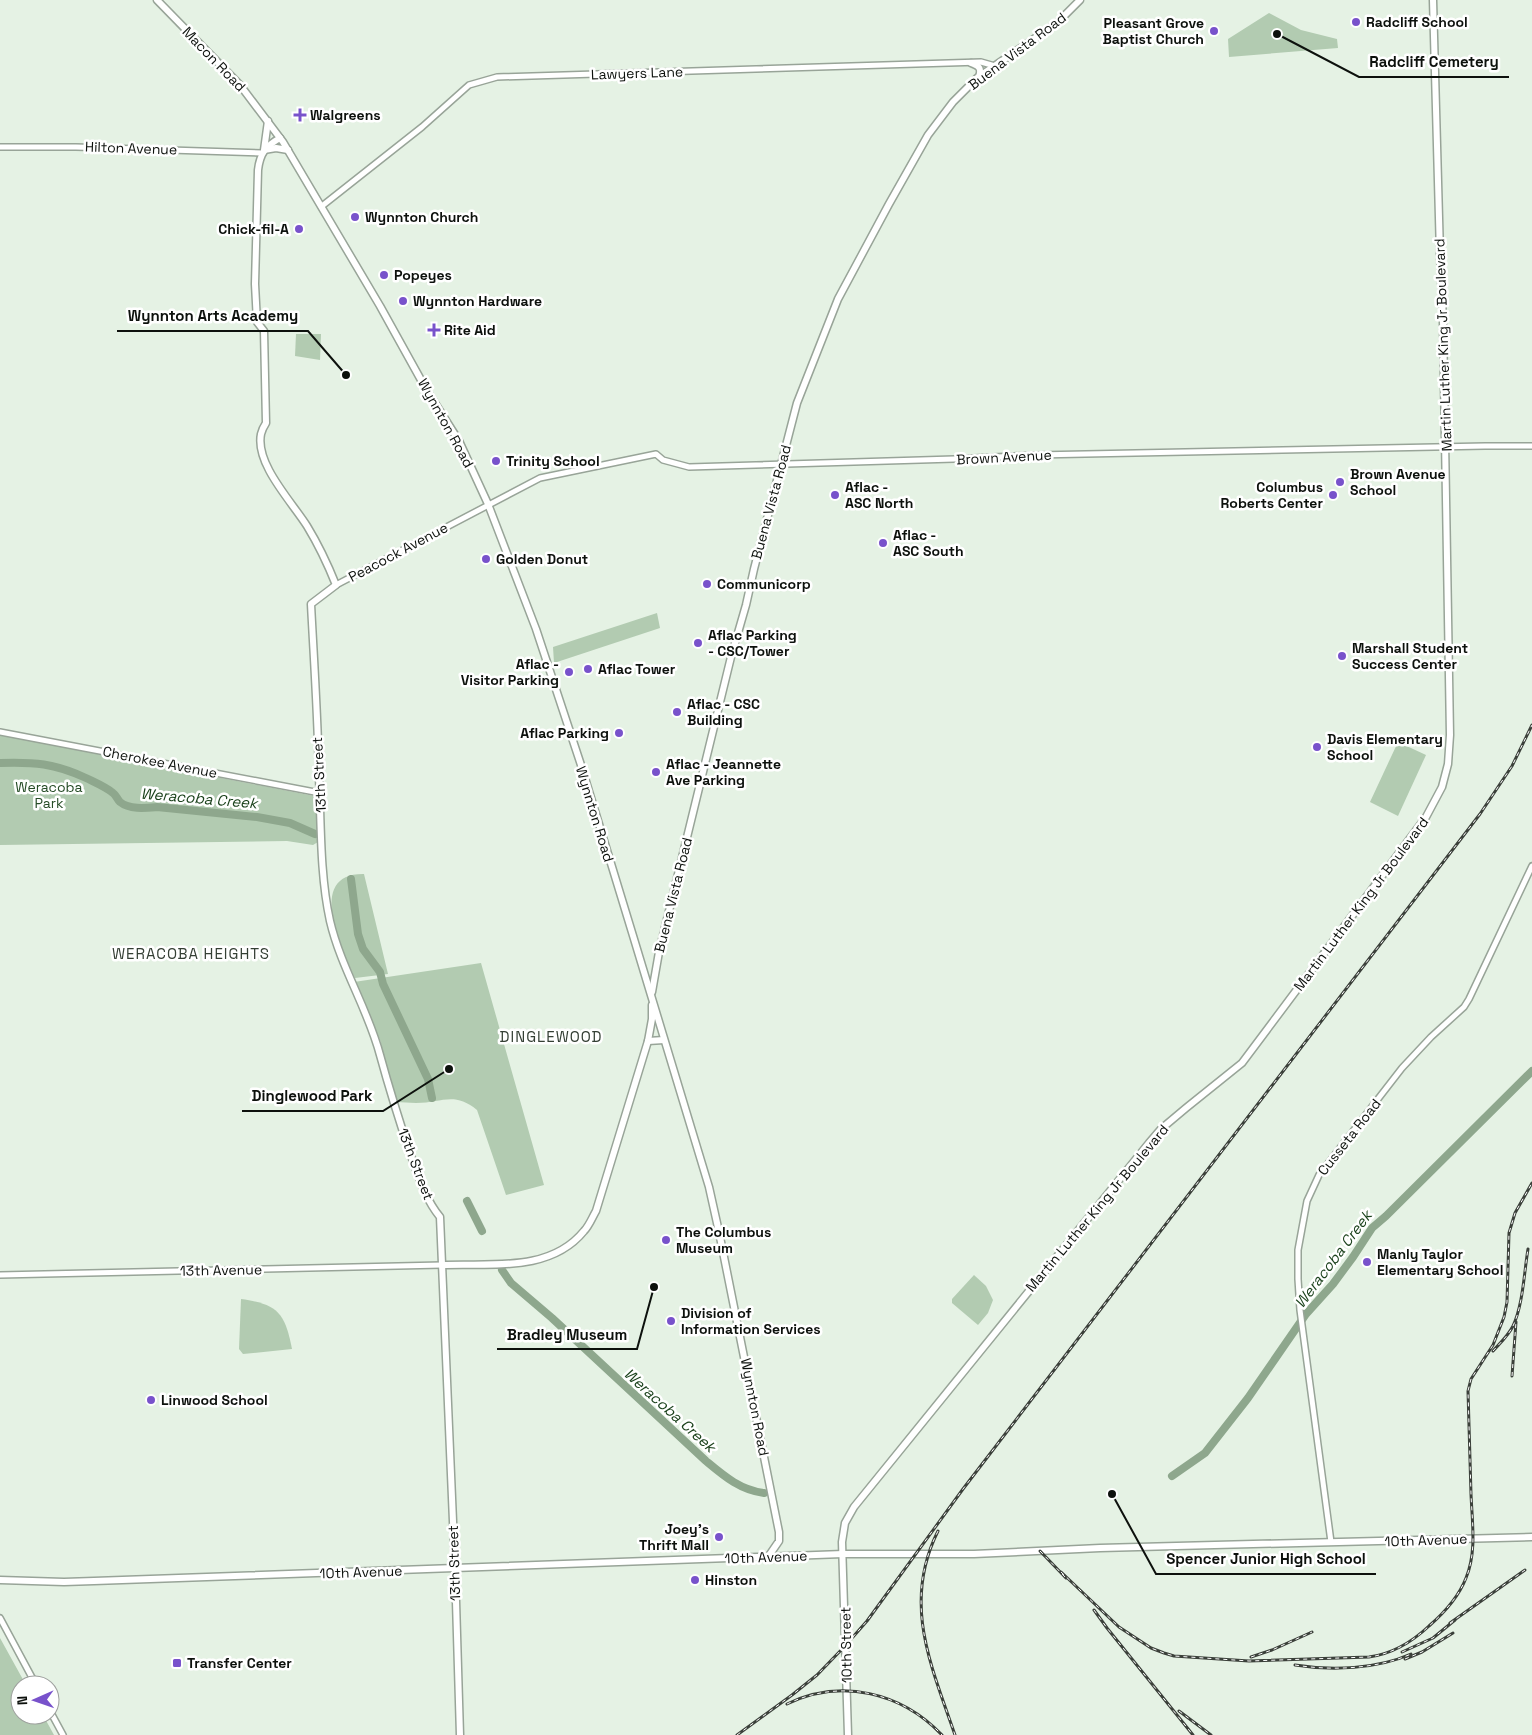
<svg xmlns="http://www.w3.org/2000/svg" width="1532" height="1735" font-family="'Space Grotesk',sans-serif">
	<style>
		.green { fill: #b2cbb1 }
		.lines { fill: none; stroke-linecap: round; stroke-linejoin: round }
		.river { stroke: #8ea78d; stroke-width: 8 }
		.minor-casing { stroke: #98a498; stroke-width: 8 }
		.major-casing { stroke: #98a498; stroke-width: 9 }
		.minor { stroke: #fff; stroke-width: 5 }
		.major { stroke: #fff; stroke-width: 6 }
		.rail-casing { stroke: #3b403a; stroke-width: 3 }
		.rail { stroke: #fff; stroke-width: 1; stroke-dasharray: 4; stroke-linecap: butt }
		.poi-dot { fill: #7852cb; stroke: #fff; stroke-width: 2 }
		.labels { text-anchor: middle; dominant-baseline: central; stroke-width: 5; stroke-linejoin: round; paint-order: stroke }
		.poi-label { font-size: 14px; font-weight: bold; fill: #0d110d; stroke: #fff; text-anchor: start }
		.street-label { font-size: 14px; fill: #0d110d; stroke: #fff }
		.park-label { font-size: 14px; fill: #264c26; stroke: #fff }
		.water-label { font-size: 15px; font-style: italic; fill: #1b421c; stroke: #fff }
		.neighbourhood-label { font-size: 15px; letter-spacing: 1px; fill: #343f34; stroke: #fff }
		.leader { fill: none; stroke: #0d110d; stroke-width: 2 }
		.callout-dot { fill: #0d110d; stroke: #fff; stroke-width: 2 }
		.callout-label { font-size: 15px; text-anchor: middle; font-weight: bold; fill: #0d110d; stroke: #fff; stroke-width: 5; stroke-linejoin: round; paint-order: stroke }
	</style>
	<rect width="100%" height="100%" fill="#e5f2e4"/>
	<g class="green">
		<path d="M1269,13L1301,30L1337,39L1338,48L1229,57L1228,39Z"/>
		<path d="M296,334H321L320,360L295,356Z"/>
		<path d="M657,613L660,628L554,663L553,647Z"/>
		<path d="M0,735L314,796L317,801L318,842L313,845L287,841L0,845Z"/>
		<path d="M1398,742L1426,755L1398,816L1370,802Z"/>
		<path d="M364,874L388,974L355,978C342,949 305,873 364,874Z"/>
		<path d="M481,963L544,1185L506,1195L477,1110C454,1091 442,1103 416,1103C409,1103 403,1102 396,1102L380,1040L354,982Z"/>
		<path d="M974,1275L986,1286L993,1300L988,1313L978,1325L952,1303V1299Z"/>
		<path d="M241,1299C278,1304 285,1313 292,1349L243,1354L239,1349Z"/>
		<path d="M0,1638L26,1685H20V1715H43L54,1735H0Z"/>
	</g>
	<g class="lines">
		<g class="river">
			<path d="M0,763C34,762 54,763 86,778C94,782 106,787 113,793C116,795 117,799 120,802C130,810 146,808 157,807L257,817L290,823L315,834"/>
			<path d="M351,879L358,934L363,949L380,972L383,984L428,1079L432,1098"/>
			<path d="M467,1201L482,1231"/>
			<path d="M502,1270L511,1283L552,1318L706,1461C724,1476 740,1490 764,1493"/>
			<path d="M1172,1476L1205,1453L1248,1398L1306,1314L1333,1284L1353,1257L1372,1228L1386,1216L1532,1071"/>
		</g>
		<defs>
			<g id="minor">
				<path d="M0,147H76L262,153"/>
				<path d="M322,206L422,127L469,85L497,77L981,62L995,66"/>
				<path d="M336,585L540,478L656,454L663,460L689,467L954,459L1036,455L1485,446H1532"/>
				<path d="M0,732L320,793"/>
				<path d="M0,1275L442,1265"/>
				<path d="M1331,1542L1300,1310L1298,1279V1250L1307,1201L1319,1175L1402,1068L1431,1037L1464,1007L1469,999L1532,866"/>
				<path d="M0,1618L36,1685"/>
				<path d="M50,1711L63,1735"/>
			</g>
			<g id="major">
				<path d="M157,0L240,85L283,142L380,306L426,389L459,441L488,504L536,629L581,765L634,939L709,1187L719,1232L779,1532V1541L768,1557"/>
				<path d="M971,63C979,66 982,68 979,77"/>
				<path d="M268,121L264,150L276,148L288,150"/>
				<path d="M280,138C266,146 260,153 258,170L255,284L257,322L264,331L266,423C264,426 262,430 261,434C255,464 292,502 307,526C318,544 328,565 336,585L311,604C314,662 318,720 319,777C321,824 320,876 330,921C341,968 368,1009 380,1055C389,1088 399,1120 410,1153C418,1175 425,1199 440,1217L455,1568L460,1735"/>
				<path d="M652,992L659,952L731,657L746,605L754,569L797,403L838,299L889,204L928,135L953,102L977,78L1057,23L1080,0"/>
				<path d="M648,1041L664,1040"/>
				<path d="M442,1265C490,1263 550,1273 584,1231C589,1226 592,1218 596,1211L648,1041L652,1019V1005"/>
				<path d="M0,1580L64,1582L94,1581L843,1554H974L1100,1548L1532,1537"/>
				<path d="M848,1735L842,1542L845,1523L854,1507L1149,1143L1161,1129L1186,1108L1242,1063L1426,817L1442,787L1448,764L1450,735L1443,321L1440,254L1433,0"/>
			</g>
		</defs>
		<use href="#minor" class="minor-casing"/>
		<use href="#major" class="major-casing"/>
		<use href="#minor" class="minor"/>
		<use href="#major" class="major"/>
		<defs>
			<g id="rail">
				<path d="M1493,1351C1500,1343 1508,1336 1513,1326C1523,1305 1524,1273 1528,1249"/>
				<path d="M1512,1376L1516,1322"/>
				<path d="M938,1531C902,1603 931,1665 955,1735"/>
				<path d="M1040,1551L1066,1578"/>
				<path d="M1061,1572L1119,1627L1151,1648L1164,1653L1174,1656L1249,1661L1369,1657C1392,1654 1412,1642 1429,1626C1444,1613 1459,1596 1466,1578C1477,1552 1472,1521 1471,1494C1470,1460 1469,1425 1468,1391L1471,1379L1493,1345L1504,1317L1507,1302L1509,1233L1515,1213L1532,1183"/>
				<path d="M1094,1610L1107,1628L1193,1735"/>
				<path d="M1450,1623L1525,1570"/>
				<path d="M1402,1652L1433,1638L1455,1620"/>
				<path d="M1251,1657L1272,1650L1312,1632"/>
				<path d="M1405,1659L1422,1652L1453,1633"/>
				<path d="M1295,1665C1332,1671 1377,1669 1411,1654"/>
				<path d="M787,1704C841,1678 901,1692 942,1735"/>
				<path d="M1179,1711L1211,1735"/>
				<path d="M737,1735L792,1695L817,1675L845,1646L867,1621L963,1489L1480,814L1512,766L1532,725"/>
			</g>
		</defs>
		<use href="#rail" class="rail-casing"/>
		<use href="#rail" class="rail"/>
	</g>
	<g class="poi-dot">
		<circle cx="1356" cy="22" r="5"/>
		<circle cx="1214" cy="31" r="5"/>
		<path d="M297.5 107.5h5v5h5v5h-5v5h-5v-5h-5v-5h5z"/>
		<circle cx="355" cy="217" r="5"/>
		<circle cx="299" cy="229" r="5"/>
		<circle cx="384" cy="275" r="5"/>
		<circle cx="403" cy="301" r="5"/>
		<path d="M431.5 322.5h5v5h5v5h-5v5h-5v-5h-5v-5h5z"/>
		<circle cx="496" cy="461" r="5"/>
		<circle cx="1340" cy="482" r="5"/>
		<circle cx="835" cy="495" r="5"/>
		<circle cx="1333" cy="495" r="5"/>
		<circle cx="883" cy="543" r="5"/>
		<circle cx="486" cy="559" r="5"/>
		<circle cx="707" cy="584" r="5"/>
		<circle cx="698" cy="643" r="5"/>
		<circle cx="1342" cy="656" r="5"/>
		<circle cx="588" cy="669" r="5"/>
		<circle cx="569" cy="672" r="5"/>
		<circle cx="677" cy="712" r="5"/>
		<circle cx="619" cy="733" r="5"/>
		<circle cx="1317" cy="747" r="5"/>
		<circle cx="656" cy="772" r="5"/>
		<circle cx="666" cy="1240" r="5"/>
		<circle cx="1367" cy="1262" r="5"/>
		<circle cx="671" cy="1321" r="5"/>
		<circle cx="151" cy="1400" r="5"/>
		<circle cx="719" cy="1537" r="5"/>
		<circle cx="695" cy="1580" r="5"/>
		<rect x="172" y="1658" width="10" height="10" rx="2.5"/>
	</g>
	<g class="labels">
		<g class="poi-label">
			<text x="1366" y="22">Radcliff School</text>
			<text x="1204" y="23" text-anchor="end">Pleasant Grove<tspan x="1204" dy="16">Baptist Church</tspan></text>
			<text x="310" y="115">Walgreens</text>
			<text x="365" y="217">Wynnton Church</text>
			<text x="289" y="229" text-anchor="end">Chick-fil-A</text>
			<text x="394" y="275">Popeyes</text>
			<text x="413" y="301">Wynnton Hardware</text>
			<text x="444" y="330">Rite Aid</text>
			<text x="506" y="461">Trinity School</text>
			<text x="1350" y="474">Brown Avenue<tspan x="1350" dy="16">School</tspan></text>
			<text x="845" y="487">Aflac -<tspan x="845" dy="16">ASC North</tspan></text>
			<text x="1323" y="487" text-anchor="end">Columbus<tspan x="1323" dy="16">Roberts Center</tspan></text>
			<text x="893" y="535">Aflac -<tspan x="893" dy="16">ASC South</tspan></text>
			<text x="496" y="559">Golden Donut</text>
			<text x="717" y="584">Communicorp</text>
			<text x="708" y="635">Aflac Parking<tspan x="708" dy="16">- CSC/Tower</tspan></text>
			<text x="1352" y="648">Marshall Student<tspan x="1352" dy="16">Success Center</tspan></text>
			<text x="559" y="664" text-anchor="end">Aflac -<tspan x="559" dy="16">Visitor Parking</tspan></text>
			<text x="598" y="669">Aflac Tower</text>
			<text x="687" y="704">Aflac - CSC<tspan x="687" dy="16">Building</tspan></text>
			<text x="609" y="733" text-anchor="end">Aflac Parking</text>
			<text x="1327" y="739">Davis Elementary<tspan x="1327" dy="16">School</tspan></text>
			<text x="666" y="764">Aflac - Jeannette<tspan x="666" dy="16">Ave Parking</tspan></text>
			<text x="676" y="1232">The Columbus<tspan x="676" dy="16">Museum</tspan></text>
			<text x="1377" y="1254">Manly Taylor<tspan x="1377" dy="16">Elementary School</tspan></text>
			<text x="681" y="1313">Division of<tspan x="681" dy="16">Information Services</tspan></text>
			<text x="161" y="1400">Linwood School</text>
			<text x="709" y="1529" text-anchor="end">Joey's<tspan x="709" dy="16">Thrift Mall</tspan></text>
			<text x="705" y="1580">Hinston</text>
			<text x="187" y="1663">Transfer Center</text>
		</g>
		<g class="street-label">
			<text transform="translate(1017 51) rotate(-37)">Buena Vista Road</text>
			<text transform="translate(214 59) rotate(46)">Macon Road</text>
			<text transform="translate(637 73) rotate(-2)">Lawyers Lane</text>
			<text transform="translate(131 148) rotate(2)">Hilton Avenue</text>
			<text transform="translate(1443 345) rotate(-92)">Martin Luther King Jr Boulevard</text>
			<text transform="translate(446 423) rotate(61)">Wynnton Road</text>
			<text transform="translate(1004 457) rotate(-3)">Brown Avenue</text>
			<text transform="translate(771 502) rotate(-75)">Buena Vista Road</text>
			<text transform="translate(398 552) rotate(-28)">Peacock Avenue</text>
			<text transform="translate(160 762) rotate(11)">Cherokee Avenue</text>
			<text transform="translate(319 775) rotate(-93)">13th Street</text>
			<text transform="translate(595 814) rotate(73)">Wynnton Road</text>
			<text transform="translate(673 895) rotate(-76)">Buena Vista Road</text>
			<text transform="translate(1361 904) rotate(-53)">Martin Luther King Jr Boulevard</text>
			<text transform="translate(1349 1137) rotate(-52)">Cusseta Road</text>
			<text transform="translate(416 1164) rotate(69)">13th Street</text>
			<text transform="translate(1097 1208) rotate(-50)">Martin Luther King Jr Boulevard</text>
			<text transform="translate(221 1270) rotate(-1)">13th Avenue</text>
			<text transform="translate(755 1407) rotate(79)">Wynnton Road</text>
			<text transform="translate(1426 1540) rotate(-2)">10th Avenue</text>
			<text transform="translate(766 1557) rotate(-2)">10th Avenue</text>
			<text transform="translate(454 1563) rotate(-92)">13th Street</text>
			<text transform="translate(361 1572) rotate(-2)">10th Avenue</text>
			<text transform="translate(846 1645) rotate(-91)">10th Street</text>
		</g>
		<g class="park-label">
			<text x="49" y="787">Weracoba<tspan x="49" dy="16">Park</tspan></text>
		</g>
		<g class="water-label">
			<text transform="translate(199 798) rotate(5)">Weracoba Creek</text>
			<text transform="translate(1333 1259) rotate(-53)">Weracoba Creek</text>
			<text transform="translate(670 1410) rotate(42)">Weracoba Creek</text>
		</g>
		<g class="neighbourhood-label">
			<text x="191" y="953">WERACOBA HEIGHTS</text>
			<text x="551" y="1036">DINGLEWOOD</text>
		</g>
	</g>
	<path class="leader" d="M1277 34L1359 77H1509M346 375L308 331H117M449 1069L383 1111H242M654 1287L637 1349H497M1112 1494L1156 1574H1376"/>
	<g class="callout-dot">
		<circle cx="1277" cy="34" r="5"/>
		<circle cx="346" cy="375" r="5"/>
		<circle cx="449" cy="1069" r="5"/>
		<circle cx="654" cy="1287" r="5"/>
		<circle cx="1112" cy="1494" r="5"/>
	</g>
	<g class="callout-label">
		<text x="1434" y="67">Radcliff Cemetery</text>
		<text x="213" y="321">Wynnton Arts Academy</text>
		<text x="312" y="1101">Dinglewood Park</text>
		<text x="567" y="1340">Bradley Museum</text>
		<text x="1266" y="1564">Spencer Junior High School</text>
	</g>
	<g transform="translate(35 1700) rotate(268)"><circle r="24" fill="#ffffff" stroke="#9ea09e"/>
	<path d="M0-4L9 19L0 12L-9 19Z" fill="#7852cb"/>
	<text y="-8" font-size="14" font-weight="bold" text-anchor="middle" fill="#0d110d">N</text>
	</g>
</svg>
